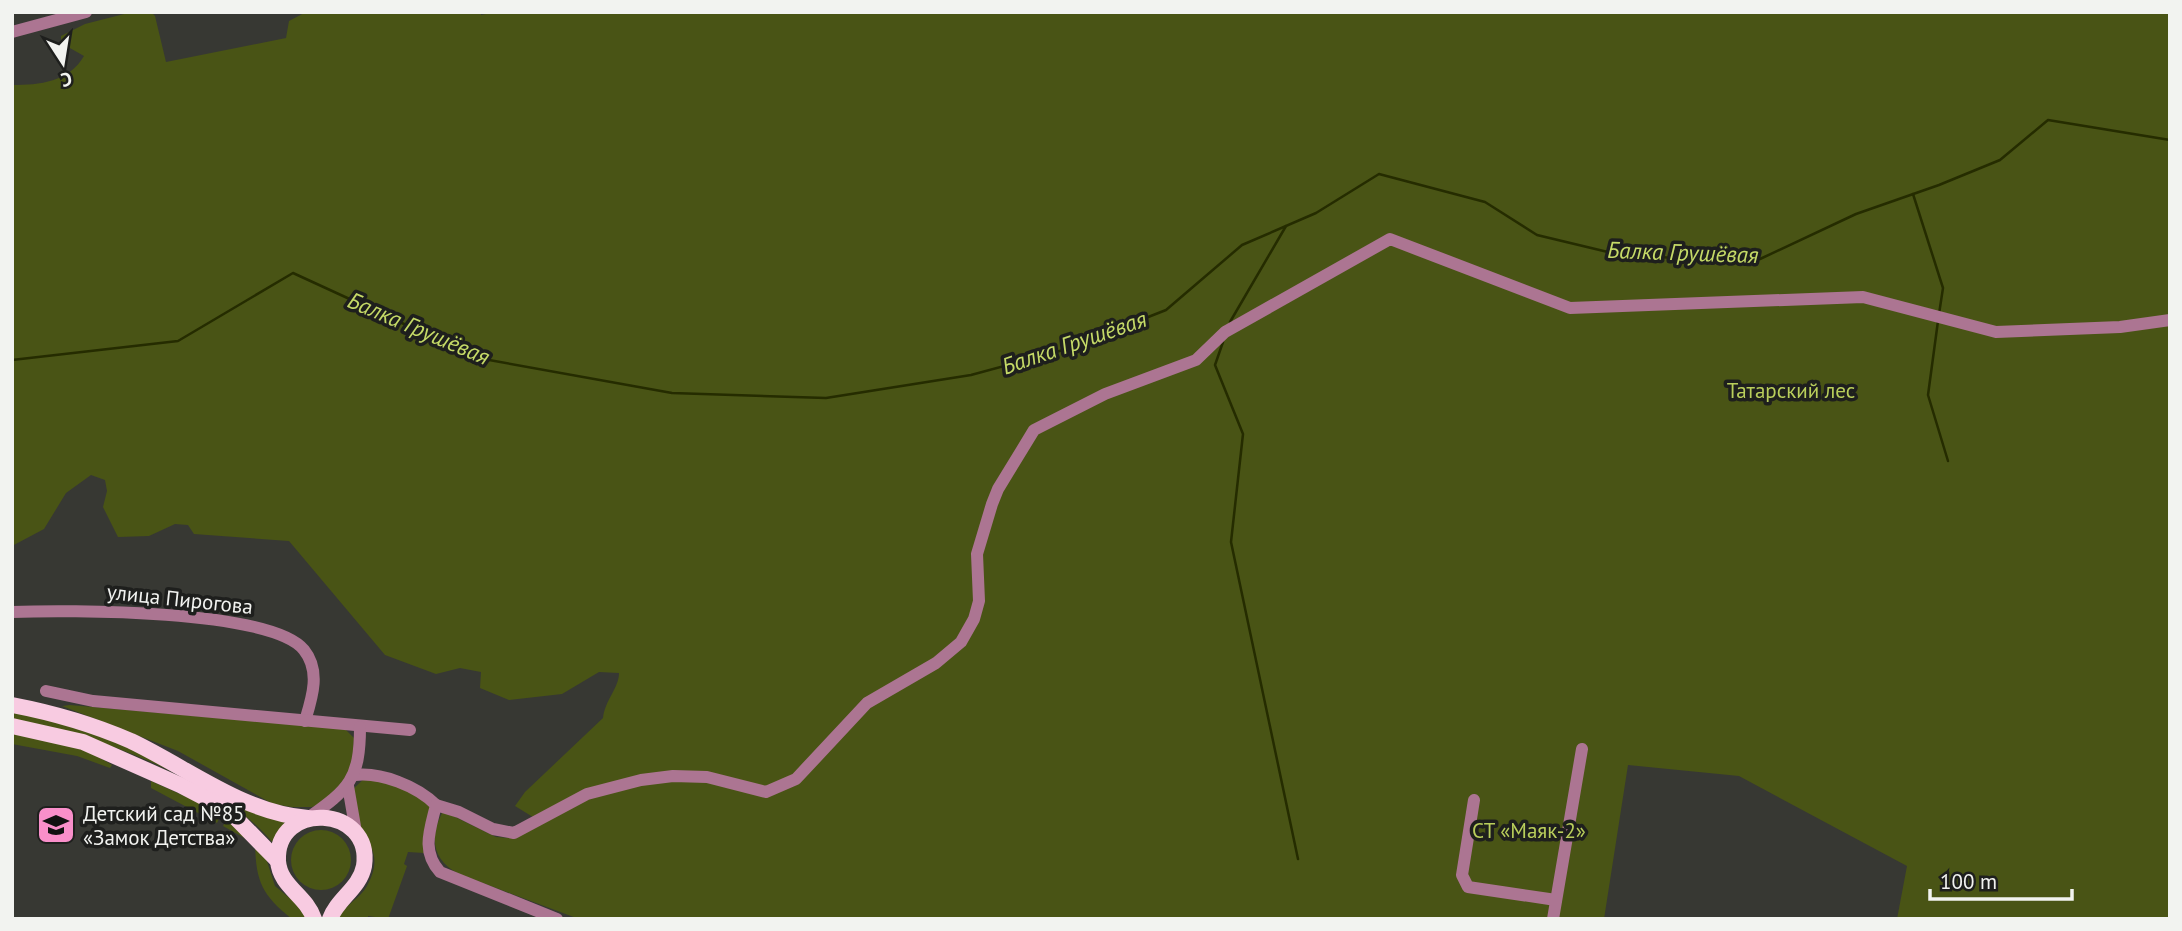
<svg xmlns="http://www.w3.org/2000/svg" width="2182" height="931" font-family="'PT Sans',sans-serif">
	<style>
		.green { fill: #495415 }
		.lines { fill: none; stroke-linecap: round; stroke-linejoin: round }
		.stream { stroke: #252c00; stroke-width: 2.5 }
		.minor { stroke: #ac7592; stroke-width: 12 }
		.major { stroke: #f8cbe1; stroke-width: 16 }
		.labels { text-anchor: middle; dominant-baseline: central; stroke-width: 7; stroke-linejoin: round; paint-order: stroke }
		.park-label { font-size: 21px; fill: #b9ce5b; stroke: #1e1f1d }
		.street-label { font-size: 21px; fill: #f2f3f0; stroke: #1e1f1d }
		.poi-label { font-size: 21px; fill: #f2f3f0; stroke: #1e1f1d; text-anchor: start }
		.water-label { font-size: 23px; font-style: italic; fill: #c5da67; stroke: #1e1f1d }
	</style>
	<rect width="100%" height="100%" fill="#373833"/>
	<g class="green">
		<path d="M132,12H151L155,16L166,62L286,38L289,21L306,12H481V15L495,12H2170V919H1897L1907,866L1739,776L1628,765L1604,919H579L459,874C432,860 429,838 443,811L496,837L509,838L541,822L515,806L525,792L603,718C605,700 619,688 619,673L599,672L562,694L509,700L480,688L481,672L460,668L436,674L385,655L289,541L194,534L188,525L175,524L149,536L118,537L103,507L107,491L105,480L91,475L66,493L44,529L12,546V85C40,85 69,82 84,56L61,43V36L85,24Z"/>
		<path d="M70,705L345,729L354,738L352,768L330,800L312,807H292L273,804L178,751L62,706Z"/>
		<path d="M12,708L90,729L285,822L272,842C228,785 84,728 12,720Z"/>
		<path d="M12,733L80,746L112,765L110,768L77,756L12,744Z"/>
		<path d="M366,777L412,791L431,806L424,853L408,852L404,864L407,866L388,919L368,916V919H338C345,904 360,899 367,886C387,851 362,840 354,813C352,806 352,797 352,790Z"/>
		<path d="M151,781L222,813L217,823L151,788Z"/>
		<path d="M228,817L262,846L275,886L305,911L309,919H292C262,895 256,882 255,844L223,826Z"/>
		<circle cx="321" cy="860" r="30"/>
	</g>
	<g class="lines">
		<g class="stream">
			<path d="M1913,194L1943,288L1939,314"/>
			<path d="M1938,321L1928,395L1948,461"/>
			<path d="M1230,322L1286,226"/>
			<path d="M1223,342L1215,365L1243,434L1231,542L1298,859"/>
			<path d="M12,360L178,341L293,273L478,358L672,393L826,398L971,375L1067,349L1166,310L1242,245L1316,213L1379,174L1485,202L1537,235L1612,253L1673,258L1760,259L1856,214L1939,185L2000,160L2048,120L2170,140"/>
		</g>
		<g class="minor">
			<path d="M12,32L86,12"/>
			<path d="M12,612C66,610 272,609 304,650C321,671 312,698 305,721"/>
			<path d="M46,691L93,701L410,730"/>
			<path d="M355,775C381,772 417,786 436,805C430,830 421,851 440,872L557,919"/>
			<path d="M348,786L356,832"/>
			<path d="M1474,800L1462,875L1468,887L1556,900"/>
			<path d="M436,805L459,812L493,829L514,833L587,794L641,780L673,776L707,777L766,792L796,779L867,703L936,663L961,642L974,619L979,601L977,554L992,504L998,489L1034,430L1105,394L1196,360L1225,332L1390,239L1570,308L1863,297L1996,332L2120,327L2170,320"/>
			<path d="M308,818C349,789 360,779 360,727"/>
			<path d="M1553,919L1582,749"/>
		</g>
		<g class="major">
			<path d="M12,705C54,713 92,724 131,741C188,768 243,813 308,818"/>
			<path d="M12,726L83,742L180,785L228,810L278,861"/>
			<path d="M314,919C306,895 280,887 278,861C275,800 373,805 364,866C360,888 337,899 330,919"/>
		</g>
	</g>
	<defs>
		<symbol id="school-square" viewBox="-11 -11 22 22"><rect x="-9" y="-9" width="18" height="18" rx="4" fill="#f98fca" stroke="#1e1f1d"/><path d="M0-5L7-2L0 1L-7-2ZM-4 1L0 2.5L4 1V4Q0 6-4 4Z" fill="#111"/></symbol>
	</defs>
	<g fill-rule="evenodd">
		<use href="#school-square" x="34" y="803" width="44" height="44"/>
	</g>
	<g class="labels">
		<g class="park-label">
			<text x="1791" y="390">Татарский лес</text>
			<text x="1529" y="830">СТ «Маяк-2»</text>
		</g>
		<g class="street-label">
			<text transform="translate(180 599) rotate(6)">улица Пирогова</text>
		</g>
		<g class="poi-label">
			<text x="83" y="813">Детский сад №85<tspan x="83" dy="24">«Замок Детства»</tspan></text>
		</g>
		<g class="water-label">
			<text transform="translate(1683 252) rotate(2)">Балка Грушёвая</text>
			<text transform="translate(419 328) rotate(23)">Балка Грушёвая</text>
			<text transform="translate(1074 342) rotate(-19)">Балка Грушёвая</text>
		</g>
	</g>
	<rect width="2182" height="931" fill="none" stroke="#f2f3f0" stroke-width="28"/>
	<g transform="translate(63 63) rotate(168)" stroke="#1e1f1d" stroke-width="5" paint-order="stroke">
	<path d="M0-5L12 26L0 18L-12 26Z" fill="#f2f3f0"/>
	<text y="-10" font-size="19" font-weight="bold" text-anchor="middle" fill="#f2f3f0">С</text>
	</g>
	<path d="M1930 889v10h142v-10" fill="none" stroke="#f2f3f0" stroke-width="3.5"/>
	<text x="1940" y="889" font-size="21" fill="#f2f3f0" stroke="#1e1f1d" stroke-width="5" paint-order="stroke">100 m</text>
</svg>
